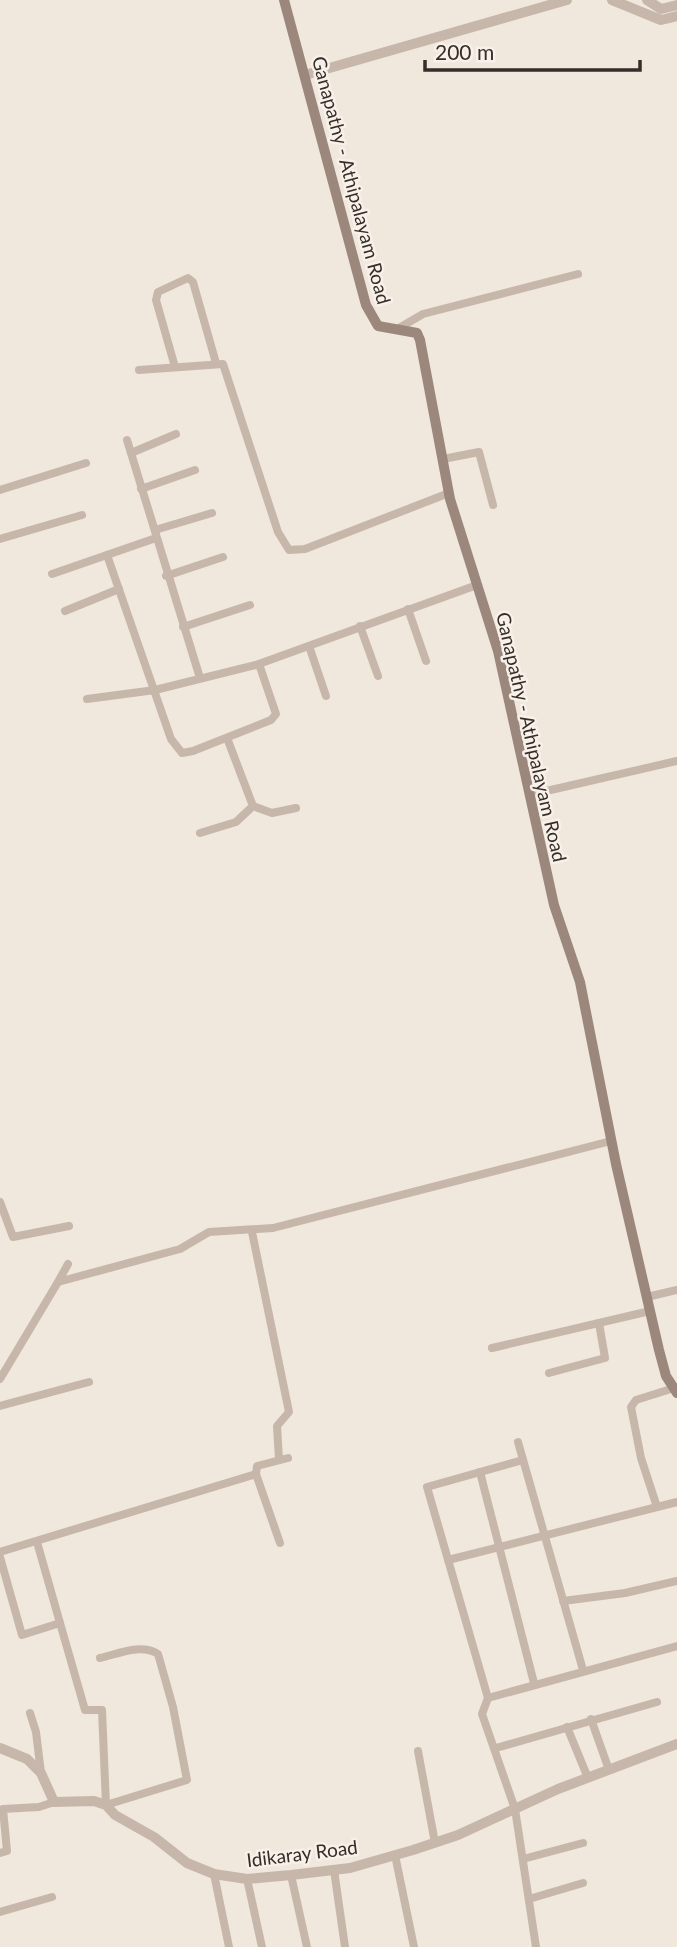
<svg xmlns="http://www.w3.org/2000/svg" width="677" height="1947" font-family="Lato,sans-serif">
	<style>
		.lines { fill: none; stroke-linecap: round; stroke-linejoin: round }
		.minor { stroke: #c7b7aa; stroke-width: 8 }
		.tertiary { stroke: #c7b7aa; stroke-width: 10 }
		.secondary { stroke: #9b877c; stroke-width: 10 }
		.labels { text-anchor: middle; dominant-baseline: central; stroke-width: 5; stroke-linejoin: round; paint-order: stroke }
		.street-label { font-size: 19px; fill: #362d29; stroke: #f8f1e9 }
	</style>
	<rect width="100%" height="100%" fill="#f0e7dd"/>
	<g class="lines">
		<g class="minor">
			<path d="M399,328L423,314L578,274"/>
			<path d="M175,367L156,300L158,292L188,278L193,282L216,363"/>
			<path d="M139,370L223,364L278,532L289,550L305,549L449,493"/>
			<path d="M127,440L200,678"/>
			<path d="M131,453L176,434"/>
			<path d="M443,459L479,452L493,505"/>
			<path d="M141,489L195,470"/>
			<path d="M0,490L86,463"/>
			<path d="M155,530L212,513"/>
			<path d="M0,539L82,515"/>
			<path d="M107,555L171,739L182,753L193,751L271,720L276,714L259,664"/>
			<path d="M52,574L156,538"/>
			<path d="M166,576L223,557"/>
			<path d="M408,609L426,661"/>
			<path d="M65,611L119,589"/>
			<path d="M360,626L378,676"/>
			<path d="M183,627L250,605"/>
			<path d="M309,646L326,696"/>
			<path d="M87,699L155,690L256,665L477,585"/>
			<path d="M529,795L677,761"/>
			<path d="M253,806L272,813L296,808"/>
			<path d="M200,833L236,822L253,806L227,738"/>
			<path d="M0,1202L13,1237L69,1226"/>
			<path d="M252,1232L289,1412L277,1426L279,1460"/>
			<path d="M68,1264L58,1282L180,1249L209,1232L273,1228L611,1141"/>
			<path d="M647,1297L677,1290"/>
			<path d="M492,1348L650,1311"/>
			<path d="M549,1373L605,1358L599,1323"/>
			<path d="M0,1379L58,1282"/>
			<path d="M0,1406L89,1382"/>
			<path d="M518,1442L583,1670"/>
			<path d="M480,1472L534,1683"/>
			<path d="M657,1507L641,1458L631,1407L636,1400L674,1388"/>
			<path d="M280,1543L256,1474L257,1466L288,1458"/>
			<path d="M0,1552L256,1474"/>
			<path d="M0,1557L22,1635L60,1623L37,1542"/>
			<path d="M448,1560L677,1502"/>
			<path d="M563,1601L625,1593L677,1581"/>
			<path d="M60,1623L85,1710H102L106,1805L187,1780L173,1707L158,1654C141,1643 118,1654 100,1658"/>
			<path d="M488,1698L427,1487L523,1460"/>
			<path d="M30,1713L36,1732L41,1773"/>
			<path d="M591,1719L609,1770"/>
			<path d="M567,1727L588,1778"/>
			<path d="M496,1748L657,1702"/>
			<path d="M418,1751L435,1843"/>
			<path d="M0,1853L7,1851L3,1809L39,1807L54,1802"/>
			<path d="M395,1855L414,1947"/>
			<path d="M523,1859L583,1843"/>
			<path d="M334,1870L345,1947"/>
			<path d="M214,1874L229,1947"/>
			<path d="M291,1875L307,1947"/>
			<path d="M247,1879L262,1947"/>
			<path d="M529,1899L583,1883"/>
			<path d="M0,1912L52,1897"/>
			<path d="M536,1947L515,1809L482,1714L488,1698L677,1646"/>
		</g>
		<g class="tertiary">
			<path d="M612,0L661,20L677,16"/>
			<path d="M647,0L661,9L677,5"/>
			<path d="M305,75L567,0"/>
			<path d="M0,1748L27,1759L41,1773L54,1802L94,1801L106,1805L115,1815L154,1837L187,1863L214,1874L247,1879L291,1875L350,1868L413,1850L458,1835L558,1789L677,1744"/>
		</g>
		<path class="secondary" d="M284,0L366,305L378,326L417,333L420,340L450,499L498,651L554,905L580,982L616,1164L659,1350L666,1376L677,1393"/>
	</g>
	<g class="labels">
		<g class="street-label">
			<text transform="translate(352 180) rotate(75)">Ganapathy - Athipalayam Road</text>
			<text transform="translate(532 737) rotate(77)">Ganapathy - Athipalayam Road</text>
			<text transform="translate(302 1853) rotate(-7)">Idikaray Road</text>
		</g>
	</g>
	<path d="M425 60v10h215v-10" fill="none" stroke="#362d29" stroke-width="3.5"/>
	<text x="435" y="60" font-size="21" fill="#362d29" stroke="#f8f1e9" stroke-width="5" paint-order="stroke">200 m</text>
</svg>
